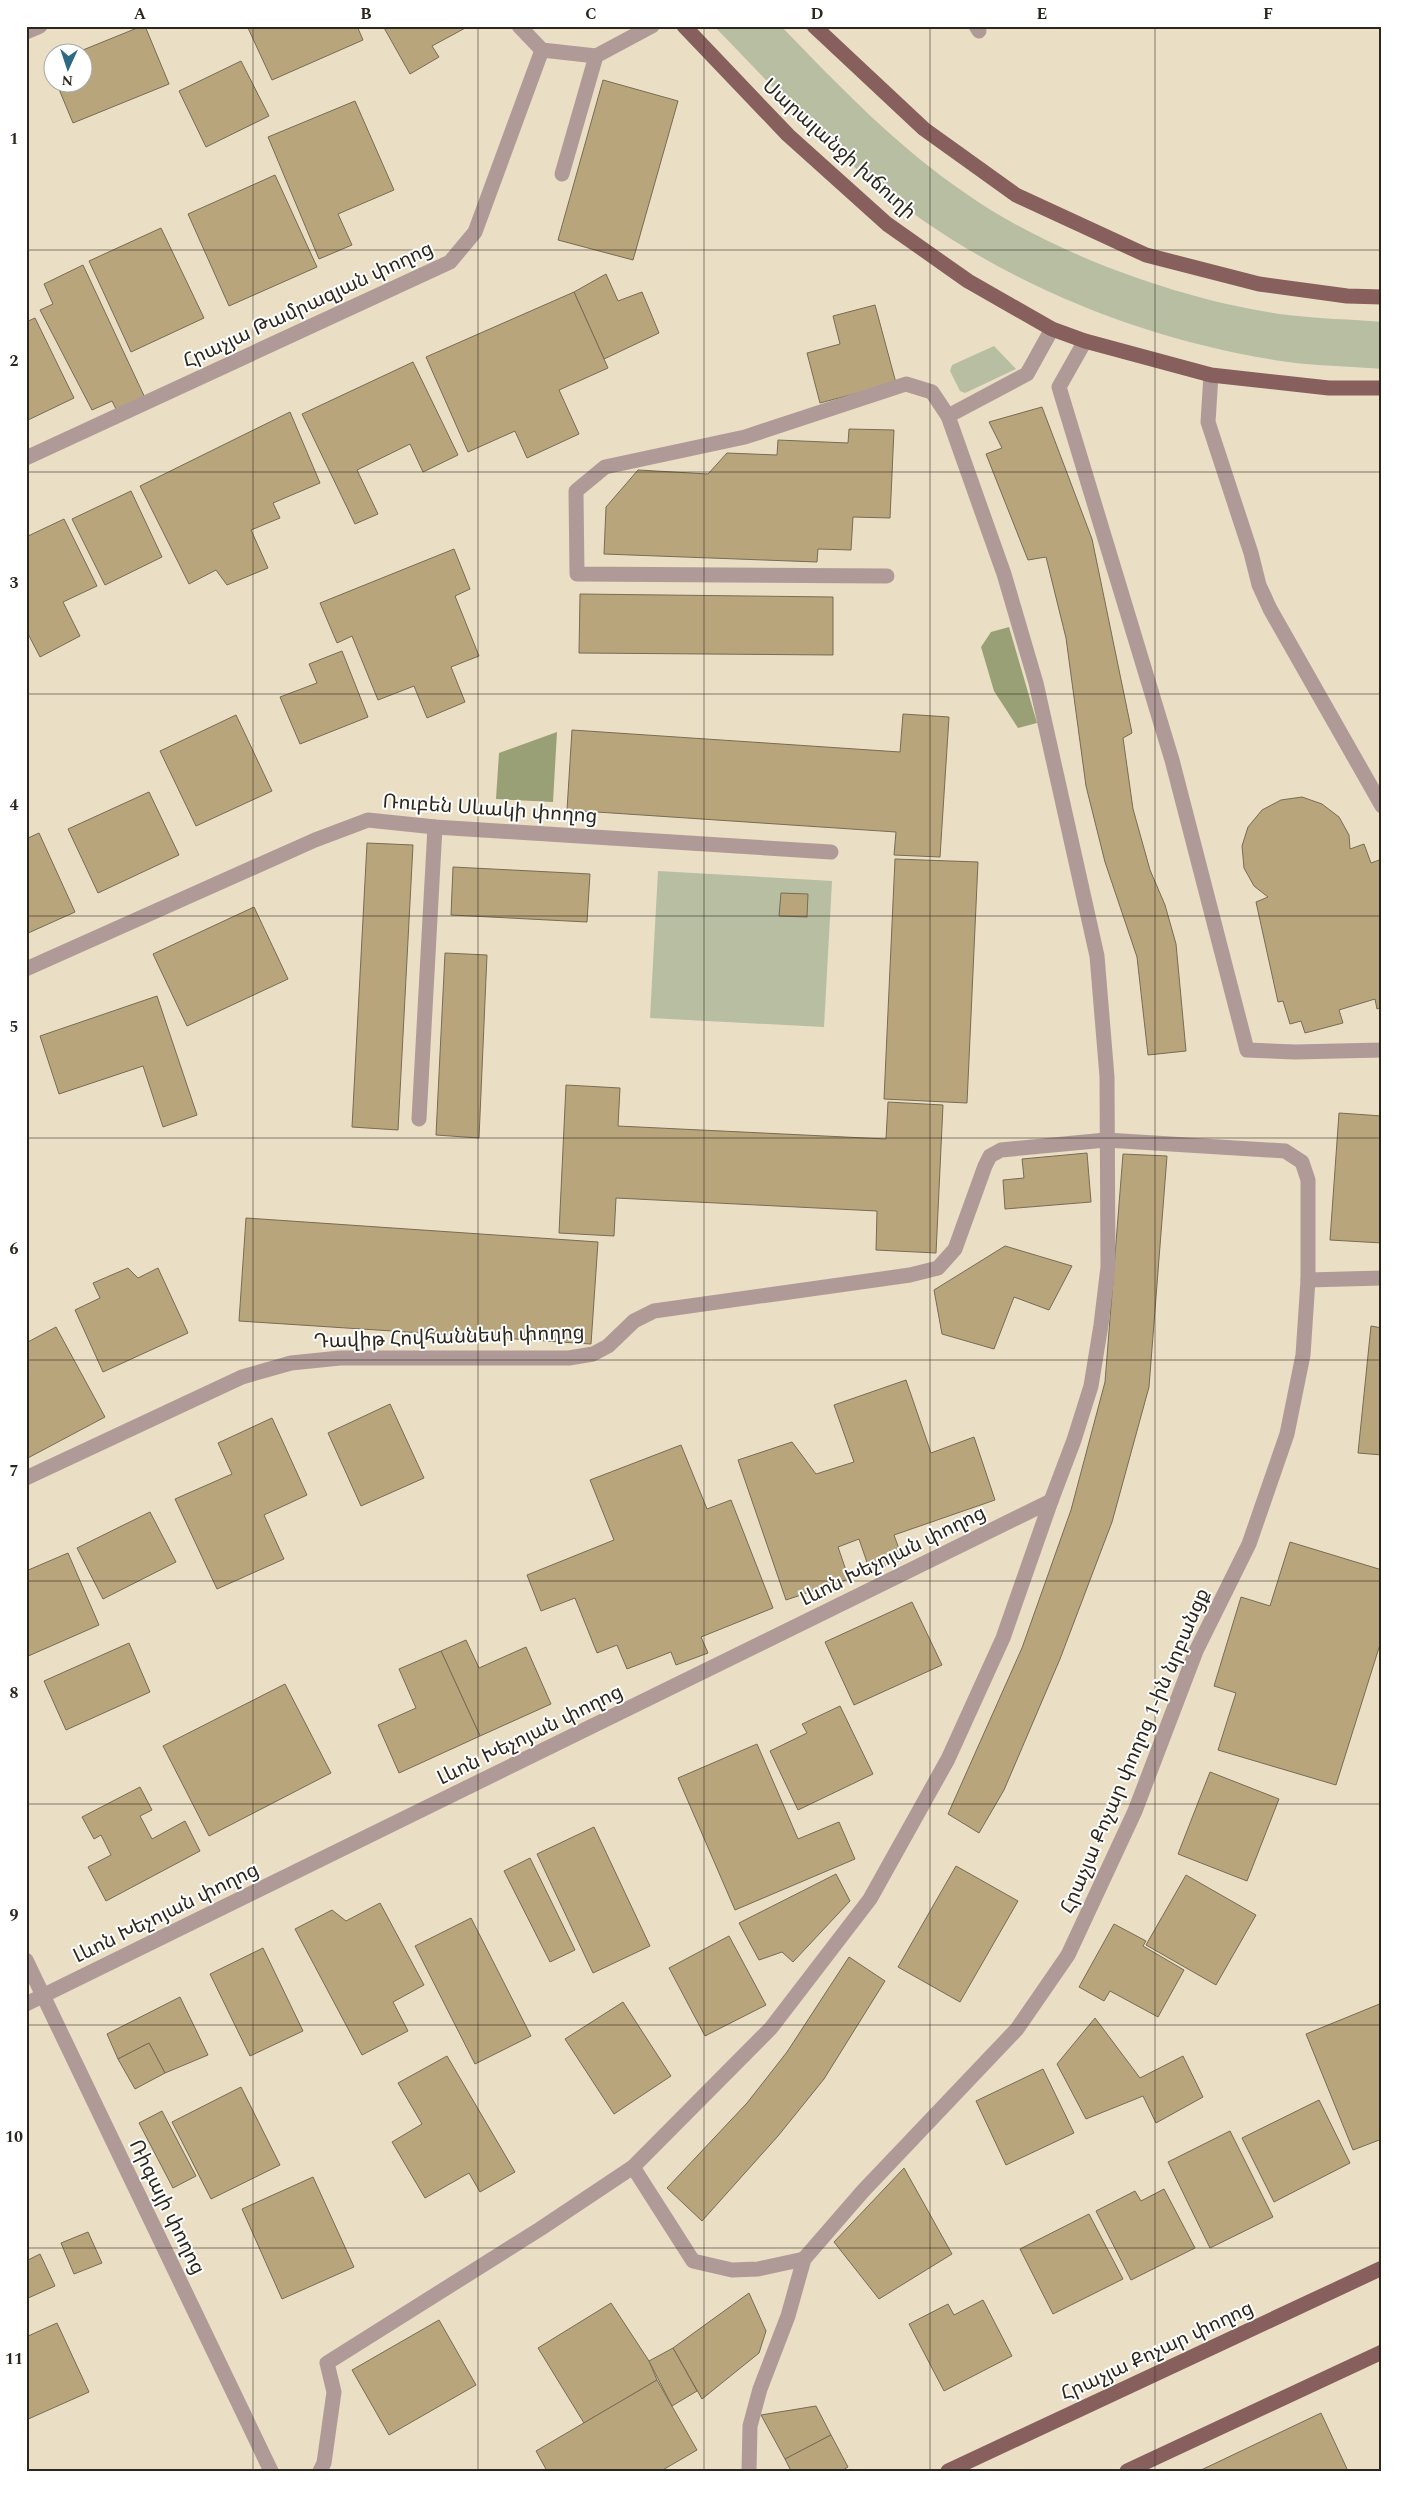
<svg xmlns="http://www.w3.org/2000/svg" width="1408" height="2497" font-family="Spectral,'Noto Sans Armenian',serif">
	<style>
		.green { fill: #b8bea2 }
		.forest { fill: #99a075 }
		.building { fill: #b8a57b; stroke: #776c55 }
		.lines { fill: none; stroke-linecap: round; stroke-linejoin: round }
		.minor { stroke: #b09a98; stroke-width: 15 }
		.major { stroke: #875f5d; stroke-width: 15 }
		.grid { fill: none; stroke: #2c271e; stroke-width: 1; stroke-opacity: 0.55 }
		.labels { text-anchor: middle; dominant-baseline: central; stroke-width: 4; stroke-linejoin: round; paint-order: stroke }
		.street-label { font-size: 20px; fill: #2c271e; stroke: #fff }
		.neatline { fill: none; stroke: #2c271e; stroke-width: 2 }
		.grid-label { font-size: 16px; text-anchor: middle; font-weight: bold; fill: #2c271e }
	</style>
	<rect width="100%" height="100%" fill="#eadec4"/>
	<g class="green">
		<path d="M714,26H781C840,87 897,147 968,195C1053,254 1185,302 1288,315C1319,319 1351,319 1382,322V369C1348,366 1314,366 1281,361C1133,338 988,277 872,182C815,135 766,79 714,26Z"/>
		<path d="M994,346L1016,369L965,393L960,391L950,371L952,365Z"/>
		<path d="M658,871L832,881L824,1027L650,1018Z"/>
	</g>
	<g class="forest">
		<path d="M1009,627L1037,723L1018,728L994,691L981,647L991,632Z"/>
		<path d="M557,732L553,802L496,799L499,753Z"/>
	</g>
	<g class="building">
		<path d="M142,26H145L169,84L73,123L56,82H82V52H78Z"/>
		<path d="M252,26H357L363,40L272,80L248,28Z"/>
		<path d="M383,26H469L432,46L439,57L410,74Z"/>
		<path d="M241,61L269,116L206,147L179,91Z"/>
		<path d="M603,80L678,101L633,260L558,240Z"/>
		<path d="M355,101L394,190L338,214L352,245L319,259L268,137Z"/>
		<path d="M275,175L317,267L229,306L188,214Z"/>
		<path d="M161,228L204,318L131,352L89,261Z"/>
		<path d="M83,265L146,400L118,413L112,401L92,410L40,310L53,304L44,284Z"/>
		<path d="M606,274L618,301L642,292L659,333L604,359L574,292Z"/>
		<path d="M574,292L608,368L559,390L579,434L527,458L515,431L468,452L426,357Z"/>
		<path d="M875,305L896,383L820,403L807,353L840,344L833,316Z"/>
		<path d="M35,318L74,398L26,421V322Z"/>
		<path d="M413,362L458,455L423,472L410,444L357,470L378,514L355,524L302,414Z"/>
		<path d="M1042,407L1092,539L1132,733L1123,738L1133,809L1150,870L1165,905L1176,944L1186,1051L1148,1055L1137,957L1105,862L1086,786L1066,638L1046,557L1028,560L986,454L1002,448L989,422Z"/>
		<path d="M290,412L320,483L273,503L280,518L251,530L268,568L227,585L216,570L189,584L140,486Z"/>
		<path d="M849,429L894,430L890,518L853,517L851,550L818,549L817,562L604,554L606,507L638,470L708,474L727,453L777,455L778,440L848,443Z"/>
		<path d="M131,491L162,557L105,585L72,519Z"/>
		<path d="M64,519L97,586L63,602L80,636L40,657L26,630V537Z"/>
		<path d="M454,549L470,589L455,596L479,656L451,667L465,702L427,718L414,686L378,700L352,636L337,643L320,603Z"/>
		<path d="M580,594L833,597V655L579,653Z"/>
		<path d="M342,651L368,717L300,744L280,697L317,683L309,664Z"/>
		<path d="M903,714L949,717L940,857L894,855L896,832L567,810L572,730L900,752Z"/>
		<path d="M236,715L272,791L196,826L160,751Z"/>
		<path d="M149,792L179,855L98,893L68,829Z"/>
		<path d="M1302,797L1322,804L1339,817L1349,835L1350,849L1364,844L1371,863L1382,859V1007L1377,1009L1375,999L1339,1010L1343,1023L1305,1033L1301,1021L1290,1024L1283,1001L1278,1002L1256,902L1268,897L1254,886L1244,868L1242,846L1248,827L1262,810L1281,800Z"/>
		<path d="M39,833L75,912L26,934V839Z"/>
		<path d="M367,843L413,845L398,1130L352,1127Z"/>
		<path d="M895,859L978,862L967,1103L884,1099Z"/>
		<path d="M453,867L590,874L587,922L451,915Z"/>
		<path d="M781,893L808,894L807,917L779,916Z"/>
		<path d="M254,907L288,979L187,1026L153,954Z"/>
		<path d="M445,953L487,955L479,1138L436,1135Z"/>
		<path d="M157,996L197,1115L163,1127L143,1066L59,1094L40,1036Z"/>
		<path d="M566,1085L620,1088L618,1126L886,1139L888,1102L943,1105L936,1253L876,1250L877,1211L616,1198L614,1236L559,1233Z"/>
		<path d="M1339,1113L1382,1116V1243L1330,1240Z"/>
		<path d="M1087,1153L1091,1202L1005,1209L1003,1180L1024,1178L1022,1159Z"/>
		<path d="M1123,1154L1167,1156L1149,1387L1112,1522L1060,1659L1004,1790L979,1833L948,1814L1022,1648L1071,1510L1105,1382Z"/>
		<path d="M246,1218L598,1242L591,1344L239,1321Z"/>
		<path d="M1005,1246L1072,1266L1049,1310L1014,1297L994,1349L942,1334L934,1290Z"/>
		<path d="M128,1268L138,1278L158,1268L188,1333L103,1372L75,1310L100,1298L93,1283Z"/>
		<path d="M1371,1326L1382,1328V1455L1358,1453Z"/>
		<path d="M56,1327L105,1417L26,1459V1343Z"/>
		<path d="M906,1380L931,1453L974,1437L995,1500L894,1535L903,1560L870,1571L859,1539L838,1547L849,1579L786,1600L738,1460L792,1442L816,1474L854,1462L834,1405Z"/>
		<path d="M390,1404L424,1478L361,1506L328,1433Z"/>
		<path d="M272,1418L307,1495L264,1515L284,1559L217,1589L175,1499L232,1474L218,1443Z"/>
		<path d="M681,1445L707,1509L731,1500L773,1608L701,1637L708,1653L676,1665L671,1652L627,1669L617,1645L597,1653L575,1598L541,1611L527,1575L614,1540L590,1480Z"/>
		<path d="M150,1512L176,1562L103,1599L77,1548Z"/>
		<path d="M1290,1542L1382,1570V1638L1336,1785L1218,1750L1236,1693L1214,1686L1241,1597L1270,1606Z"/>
		<path d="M68,1553L99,1625L26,1657V1571Z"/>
		<path d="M912,1602L942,1665L854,1705L825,1642Z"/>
		<path d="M466,1640L479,1668L526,1647L551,1704L480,1736L441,1651Z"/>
		<path d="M129,1643L150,1692L66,1730L44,1681Z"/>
		<path d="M441,1651L480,1736L399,1773L378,1725L416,1708L399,1669Z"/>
		<path d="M285,1684L331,1773L209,1836L163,1746Z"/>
		<path d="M840,1706L873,1774L798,1810L770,1751L807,1733L802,1724Z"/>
		<path d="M757,1744L798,1839L839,1822L855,1859L735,1910L678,1778Z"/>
		<path d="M1210,1772L1279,1799L1247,1881L1178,1854Z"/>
		<path d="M140,1787L152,1810L140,1816L152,1839L185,1821L200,1851L106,1901L88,1867L111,1855L101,1835L94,1839L82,1817Z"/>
		<path d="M594,1827L650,1946L593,1973L537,1854Z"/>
		<path d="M530,1858L575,1950L550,1962L504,1871Z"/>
		<path d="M956,1866L1018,1901L960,2002L898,1967Z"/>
		<path d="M836,1874L850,1901L793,1962L782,1952L759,1960L739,1923Z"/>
		<path d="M1186,1875L1256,1915L1216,1985L1146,1945Z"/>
		<path d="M380,1903L424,1985L393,2002L408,2031L362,2055L295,1929L332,1910L346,1921Z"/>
		<path d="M471,1918L531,2036L475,2064L415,1946Z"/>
		<path d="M1114,1924L1146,1941L1143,1946L1184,1970L1158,2017L1110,1991L1104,2001L1079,1987Z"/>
		<path d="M729,1936L766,2005L705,2036L669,1968Z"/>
		<path d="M263,1948L303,2031L250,2056L210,1974Z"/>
		<path d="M849,1957L885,1981L824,2079L778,2136L702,2221L667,2188L747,2103L787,2052Z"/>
		<path d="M180,1997L208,2055L165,2073L149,2043L118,2059L107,2034Z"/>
		<path d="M623,2002L671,2076L614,2114L565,2039Z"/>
		<path d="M1382,2003V2139L1353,2150L1306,2034Z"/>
		<path d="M1095,2018L1140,2078L1183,2056L1203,2097L1156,2123L1143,2096L1086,2119L1057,2064Z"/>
		<path d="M149,2043L165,2073L135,2089L118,2059Z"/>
		<path d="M447,2056L515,2172L480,2192L469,2173L425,2198L392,2142L422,2124L398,2083Z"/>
		<path d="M1043,2069L1074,2133L1006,2165L976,2101Z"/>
		<path d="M241,2087L280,2165L211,2199L172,2122Z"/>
		<path d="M1319,2100L1350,2163L1274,2202L1242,2138Z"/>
		<path d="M162,2111L196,2176L173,2188L139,2123Z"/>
		<path d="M1230,2131L1273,2217L1210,2248L1168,2162Z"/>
		<path d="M904,2168L952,2254L879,2299L834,2242Z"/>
		<path d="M313,2177L354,2267L282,2299L242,2209Z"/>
		<path d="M1164,2189L1195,2248L1131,2280L1096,2211L1135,2191L1141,2201Z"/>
		<path d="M1089,2214L1123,2279L1053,2314L1020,2249Z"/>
		<path d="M88,2232L102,2263L74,2274L61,2243Z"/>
		<path d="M40,2254L55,2286L26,2299V2261Z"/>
		<path d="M749,2293L766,2331L759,2353L702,2399L673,2348Z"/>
		<path d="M983,2300L1012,2356L944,2391L909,2324L948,2304L954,2315Z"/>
		<path d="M611,2303L649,2361L657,2380L584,2423L538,2348Z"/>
		<path d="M439,2320L476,2385L389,2435L352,2370Z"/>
		<path d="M57,2323L89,2392L26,2420V2337Z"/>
		<path d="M673,2348L697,2391L672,2406L649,2361Z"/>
		<path d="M657,2380L697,2450L661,2471H547L536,2451Z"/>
		<path d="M816,2406L831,2435L785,2459L761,2415Z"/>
		<path d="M1321,2413L1348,2471H1199Z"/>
		<path d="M831,2435L848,2467L841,2471H791L785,2459Z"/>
	</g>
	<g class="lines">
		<g class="minor">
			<path d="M519,26L542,50L596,56L652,26"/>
			<path d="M976,26L979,31"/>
			<path d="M26,32L40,26"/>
			<path d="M562,174L596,56"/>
			<path d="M1085,341L1059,387L1172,760L1247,1050L1295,1052L1382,1050"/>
			<path d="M1211,375L1208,422L1251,553L1259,585L1270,609L1382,806"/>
			<path d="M26,458L450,262L475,232L542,50"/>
			<path d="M887,576L577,574L576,491L605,467L745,437L906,384L932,392L948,416L1027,374L1052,329"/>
			<path d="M26,969L315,840L368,820L435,827L831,852"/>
			<path d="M419,1119L435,827"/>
			<path d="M26,1478L242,1377L291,1363L340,1358H569L593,1354L608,1346L634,1321L654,1311L910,1275L938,1268L955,1249L985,1166L990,1156L1001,1150L1106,1140L1285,1151L1302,1162L1308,1180V1280L1382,1278"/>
			<path d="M26,1960L271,2471"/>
			<path d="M26,2004L1051,1501"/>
			<path d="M633,2167L693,2261L732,2270L758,2269L804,2259"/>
			<path d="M320,2471L324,2463L334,2392L327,2363L540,2229L633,2167L771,2028L870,1899L948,1759L1003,1638L1051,1501L1074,1440L1091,1386L1101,1325L1108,1267L1107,1077L1097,956L1036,683L1004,574L948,416"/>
			<path d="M749,2471L750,2426L760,2389L788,2316L804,2259L863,2191L1017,2029L1068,1955L1135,1811L1196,1651L1249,1544L1287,1434L1303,1355L1308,1280"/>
		</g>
		<g class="major">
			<path d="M684,26L788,135L887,224L968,281L1052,329L1085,341L1211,375L1329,388H1382"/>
			<path d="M814,26L924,129L1016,195L1146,255L1259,284L1347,296L1382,297"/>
			<path d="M948,2471L1382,2268"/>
			<path d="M1127,2471L1382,2352"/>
		</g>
	</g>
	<path class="grid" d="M253,26V2471M478,26V2471M704,26V2471M930,26V2471M1155,26V2471M26,250H1382M26,472H1382M26,694H1382M26,916H1382M26,1138H1382M26,1360H1382M26,1581H1382M26,1804H1382M26,2025H1382M26,2248H1382"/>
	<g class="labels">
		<g class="street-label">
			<text transform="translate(839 149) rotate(42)">Սարալանջի խճուղի</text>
			<text transform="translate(308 305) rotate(-25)">Հրաչյա Թամրազյան փողոց</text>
			<text transform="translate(490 809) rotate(4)">Ռուբեն Սևակի փողոց</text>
			<text transform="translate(449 1337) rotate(-2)">Դավիթ Հովհաննեսի փողոց</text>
			<text transform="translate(893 1556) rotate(-26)">Լևոն Խեչոյան փողոց</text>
			<text transform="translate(530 1735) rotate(-26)">Լևոն Խեչոյան փողոց</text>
			<text transform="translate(1135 1751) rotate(-67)">Հրաչյա Քոչար փողոց 1-ին նրբանցք</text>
			<text transform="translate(166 1913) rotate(-26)">Լևոն Խեչոյան փողոց</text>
			<text transform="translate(167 2207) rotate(64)">Ռիգայի փողոց</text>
			<text transform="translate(1157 2351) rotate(-25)">Հրաչյա Քոչար փողոց</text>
		</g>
	</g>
	<rect width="1408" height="2497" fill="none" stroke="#ffffff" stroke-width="55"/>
	<g transform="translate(68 68) rotate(183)"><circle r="24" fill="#ffffff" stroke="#aba9a5"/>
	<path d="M0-4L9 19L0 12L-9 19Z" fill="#2e6b82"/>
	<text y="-8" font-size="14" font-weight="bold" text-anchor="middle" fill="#2c271e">N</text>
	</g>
	<rect x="28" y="28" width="1352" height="2442" class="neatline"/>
	<g class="grid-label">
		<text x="140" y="19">A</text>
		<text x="366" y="19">B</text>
		<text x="591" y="19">C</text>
		<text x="817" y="19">D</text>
		<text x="1042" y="19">E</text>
		<text x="1268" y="19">F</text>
		<text x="14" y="144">1</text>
		<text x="14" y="366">2</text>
		<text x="14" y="588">3</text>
		<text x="14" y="810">4</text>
		<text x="14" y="1032">5</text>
		<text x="14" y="1254">6</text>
		<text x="14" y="1476">7</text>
		<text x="14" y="1698">8</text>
		<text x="14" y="1920">9</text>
		<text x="14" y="2142">10</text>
		<text x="14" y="2364">11</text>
	</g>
</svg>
